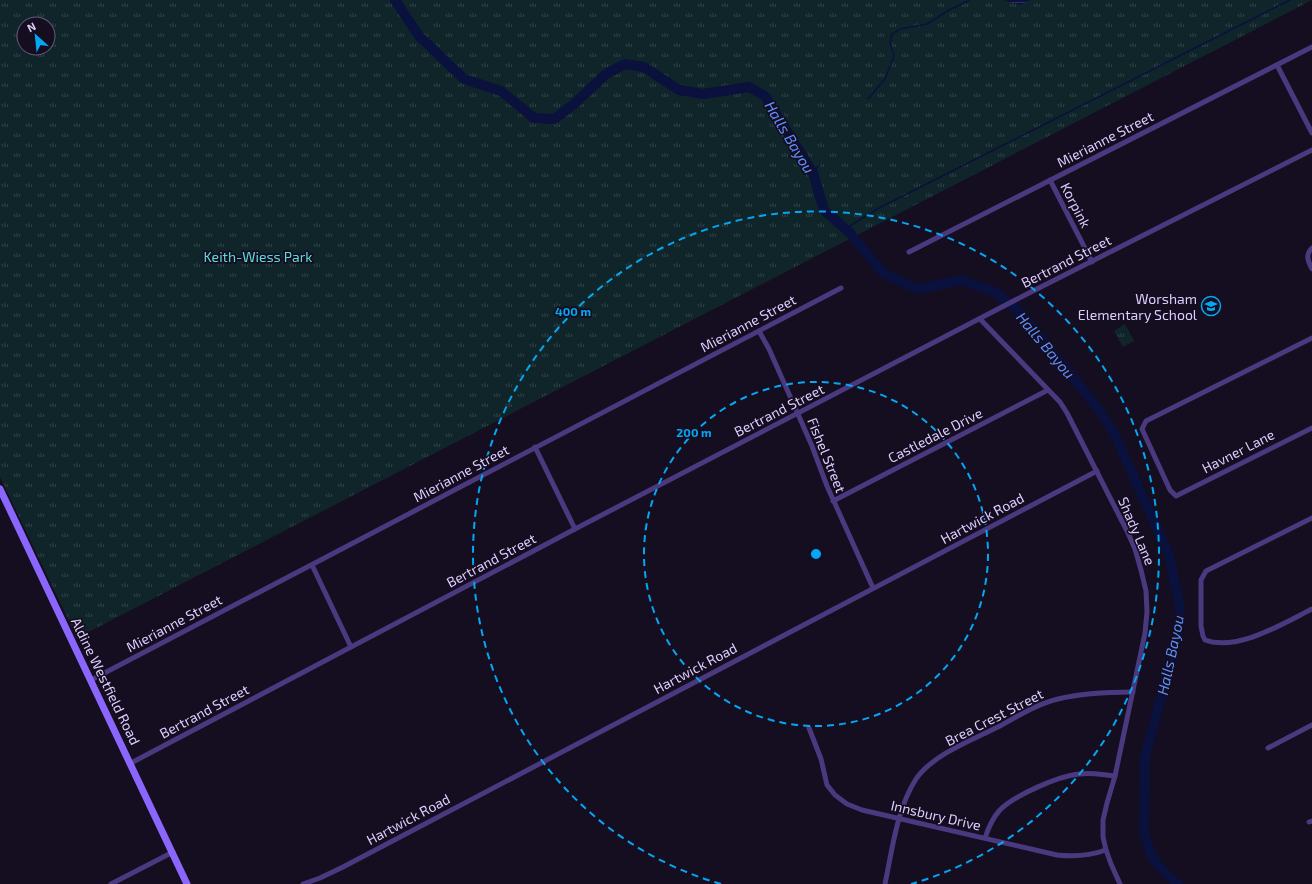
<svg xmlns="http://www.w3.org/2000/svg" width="1312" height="884" font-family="'Exo 2',sans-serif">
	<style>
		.park { fill: url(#park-tufts); fill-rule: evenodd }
		.water { fill: url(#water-rules) }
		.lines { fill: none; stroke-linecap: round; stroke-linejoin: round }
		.stream { stroke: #0a113d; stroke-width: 1.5 }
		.river { stroke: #0a113d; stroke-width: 10 }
		.minor { stroke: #4b397f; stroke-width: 5 }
		.secondary { stroke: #8a66fd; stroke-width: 7 }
		.ring { fill: none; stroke: #03a7f4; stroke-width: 2; stroke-dasharray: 7 5 }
		.labels { text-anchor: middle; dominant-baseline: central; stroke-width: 3.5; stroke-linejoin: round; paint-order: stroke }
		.street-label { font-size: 14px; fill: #ddcdfe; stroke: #150d20 }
		.park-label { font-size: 14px; fill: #5addd9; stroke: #150d20 }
		.poi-label { font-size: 14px; fill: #ddcdfe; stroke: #150d20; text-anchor: end }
		.water-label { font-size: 15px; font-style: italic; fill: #5d90fd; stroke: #150d20 }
		.centre { fill: #03a7f4; stroke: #150d20; stroke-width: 2 }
		.ring-label { font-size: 12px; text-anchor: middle; font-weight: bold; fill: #03a7f4; stroke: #150d20; stroke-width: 3.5; stroke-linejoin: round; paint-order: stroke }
	</style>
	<defs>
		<pattern id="park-tufts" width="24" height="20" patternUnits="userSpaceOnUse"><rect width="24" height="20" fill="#10252a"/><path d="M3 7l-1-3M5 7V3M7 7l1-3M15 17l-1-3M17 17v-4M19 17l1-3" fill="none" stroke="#32434a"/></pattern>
		<pattern id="water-rules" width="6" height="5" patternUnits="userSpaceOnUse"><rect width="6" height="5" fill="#0a113d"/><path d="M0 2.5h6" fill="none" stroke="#2d325a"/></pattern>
	</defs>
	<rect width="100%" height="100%" fill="#150d20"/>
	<g class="park">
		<path d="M0,0H1312L77,638L0,477ZM24,24H48V48H24Z"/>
		<path d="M1125,324L1134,341L1123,347L1114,331Z"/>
	</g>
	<path class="water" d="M1003,0H1030L1020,5Z"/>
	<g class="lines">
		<g class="stream">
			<path d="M868,99L885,79L894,56L890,43L892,34L900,29L927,24L949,10L970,0"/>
			<path d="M813,173L820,164"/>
			<path d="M845,229L879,208L1290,0"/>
		</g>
		<path class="river" d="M395,0L419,36L464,79L501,91L534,118L554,119L573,105L606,74L625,64L644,67L679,90L703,94L749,87L765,96L813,173L824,210L850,233L883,273L918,289L961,280L995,292L1022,314L1099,410L1114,433L1169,555L1180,607L1178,634L1145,757L1144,833L1152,857L1165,873L1178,884"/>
		<g class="minor">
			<path d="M1277,65L1312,133"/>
			<path d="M1050,180L1092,262"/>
			<path d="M1312,248C1305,255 1308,261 1312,269"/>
			<path d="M909,252L1312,47"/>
			<path d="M980,319L1060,402L1067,413L1128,533L1135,549L1141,570L1146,591L1147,612L1145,633L1115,776L1107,803L1103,820V837L1106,850L1111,864L1120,884"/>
			<path d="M759,331L769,349L801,421L812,446L827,486L873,588"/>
			<path d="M1312,338L1146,421L1142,429L1170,490L1176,496L1312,428"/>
			<path d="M535,447L575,529"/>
			<path d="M833,501L1048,390"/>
			<path d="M1312,518L1206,571L1201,580V626L1203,636L1205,640C1237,652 1284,623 1312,609"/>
			<path d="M312,565L351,647"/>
			<path d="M91,680L841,288"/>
			<path d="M809,728L821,759L827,785L835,795L847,804L862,810L1057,855C1074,857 1089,856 1106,850"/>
			<path d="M1268,748L1312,725"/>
			<path d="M131,763L575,529L1027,294L1312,150"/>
			<path d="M1309,822L1312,821"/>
			<path d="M985,838C988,829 992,819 999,811C1013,796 1058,776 1079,774C1091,772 1103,775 1115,776"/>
			<path d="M111,884L173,852"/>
			<path d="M303,884L320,878L343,867L1097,471"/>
			<path d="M885,884C892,851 897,808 916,779C932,755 974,739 1000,726C1018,716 1037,704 1058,699C1082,693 1108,692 1133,692"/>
		</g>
		<path class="secondary" d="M0,489L187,884"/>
	</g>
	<g class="ring">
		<circle cx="816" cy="554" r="172"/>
		<path d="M721 884A343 343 0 1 1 911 884"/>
	</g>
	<defs>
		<symbol id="school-ring" viewBox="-11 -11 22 22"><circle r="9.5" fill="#150d20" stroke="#03a7f4" stroke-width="1.5"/><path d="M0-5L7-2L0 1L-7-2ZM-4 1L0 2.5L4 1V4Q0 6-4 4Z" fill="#03a7f4"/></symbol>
	</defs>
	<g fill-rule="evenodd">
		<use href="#school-ring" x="1200" y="295" width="22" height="22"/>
	</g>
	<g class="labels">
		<g class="street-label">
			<text transform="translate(1105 139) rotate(-27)">Mierianne Street</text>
			<text transform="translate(1076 205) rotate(63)">Korpink</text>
			<text transform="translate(1066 261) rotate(-27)">Bertrand Street</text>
			<text transform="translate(748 323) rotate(-28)">Mierianne Street</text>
			<text transform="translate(779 410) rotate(-27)">Bertrand Street</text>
			<text transform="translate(935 435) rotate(-27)">Castledale Drive</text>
			<text transform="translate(1238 451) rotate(-27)">Havner Lane</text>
			<text transform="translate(827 455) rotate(68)">Fishel Street</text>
			<text transform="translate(461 473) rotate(-28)">Mierianne Street</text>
			<text transform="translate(982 518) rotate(-28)">Hartwick Road</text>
			<text transform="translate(1137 531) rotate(67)">Shady Lane</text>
			<text transform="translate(491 560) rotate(-28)">Bertrand Street</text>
			<text transform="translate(174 623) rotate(-28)">Mierianne Street</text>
			<text transform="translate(695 668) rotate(-28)">Hartwick Road</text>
			<text transform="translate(106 681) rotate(64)">Aldine Westfield Road</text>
			<text transform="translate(204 711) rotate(-28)">Bertrand Street</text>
			<text transform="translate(994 717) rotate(-27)">Brea Crest Street</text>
			<text transform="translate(936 815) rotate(13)">Innsbury Drive</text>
			<text transform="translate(408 819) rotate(-28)">Hartwick Road</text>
		</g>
		<g class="park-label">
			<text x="258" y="256">Keith-Wiess Park</text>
		</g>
		<g class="poi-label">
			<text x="1197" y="298">Worsham<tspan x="1197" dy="16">Elementary School</tspan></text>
		</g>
		<g class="water-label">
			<text transform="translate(790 137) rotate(59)">Halls Bayou</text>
			<text transform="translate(1046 345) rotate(50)">Halls Bayou</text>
			<text transform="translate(1170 655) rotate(-78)">Halls Bayou</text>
		</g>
	</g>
	<circle cx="816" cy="554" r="6" class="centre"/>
	<g class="ring-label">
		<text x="573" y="316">400 m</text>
		<text x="694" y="437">200 m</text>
	</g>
	<g transform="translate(36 36) rotate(333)"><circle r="19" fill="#150d20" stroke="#655a79"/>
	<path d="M0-3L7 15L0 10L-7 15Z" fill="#03a7f4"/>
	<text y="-6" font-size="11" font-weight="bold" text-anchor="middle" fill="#ddcdfe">N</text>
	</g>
</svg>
